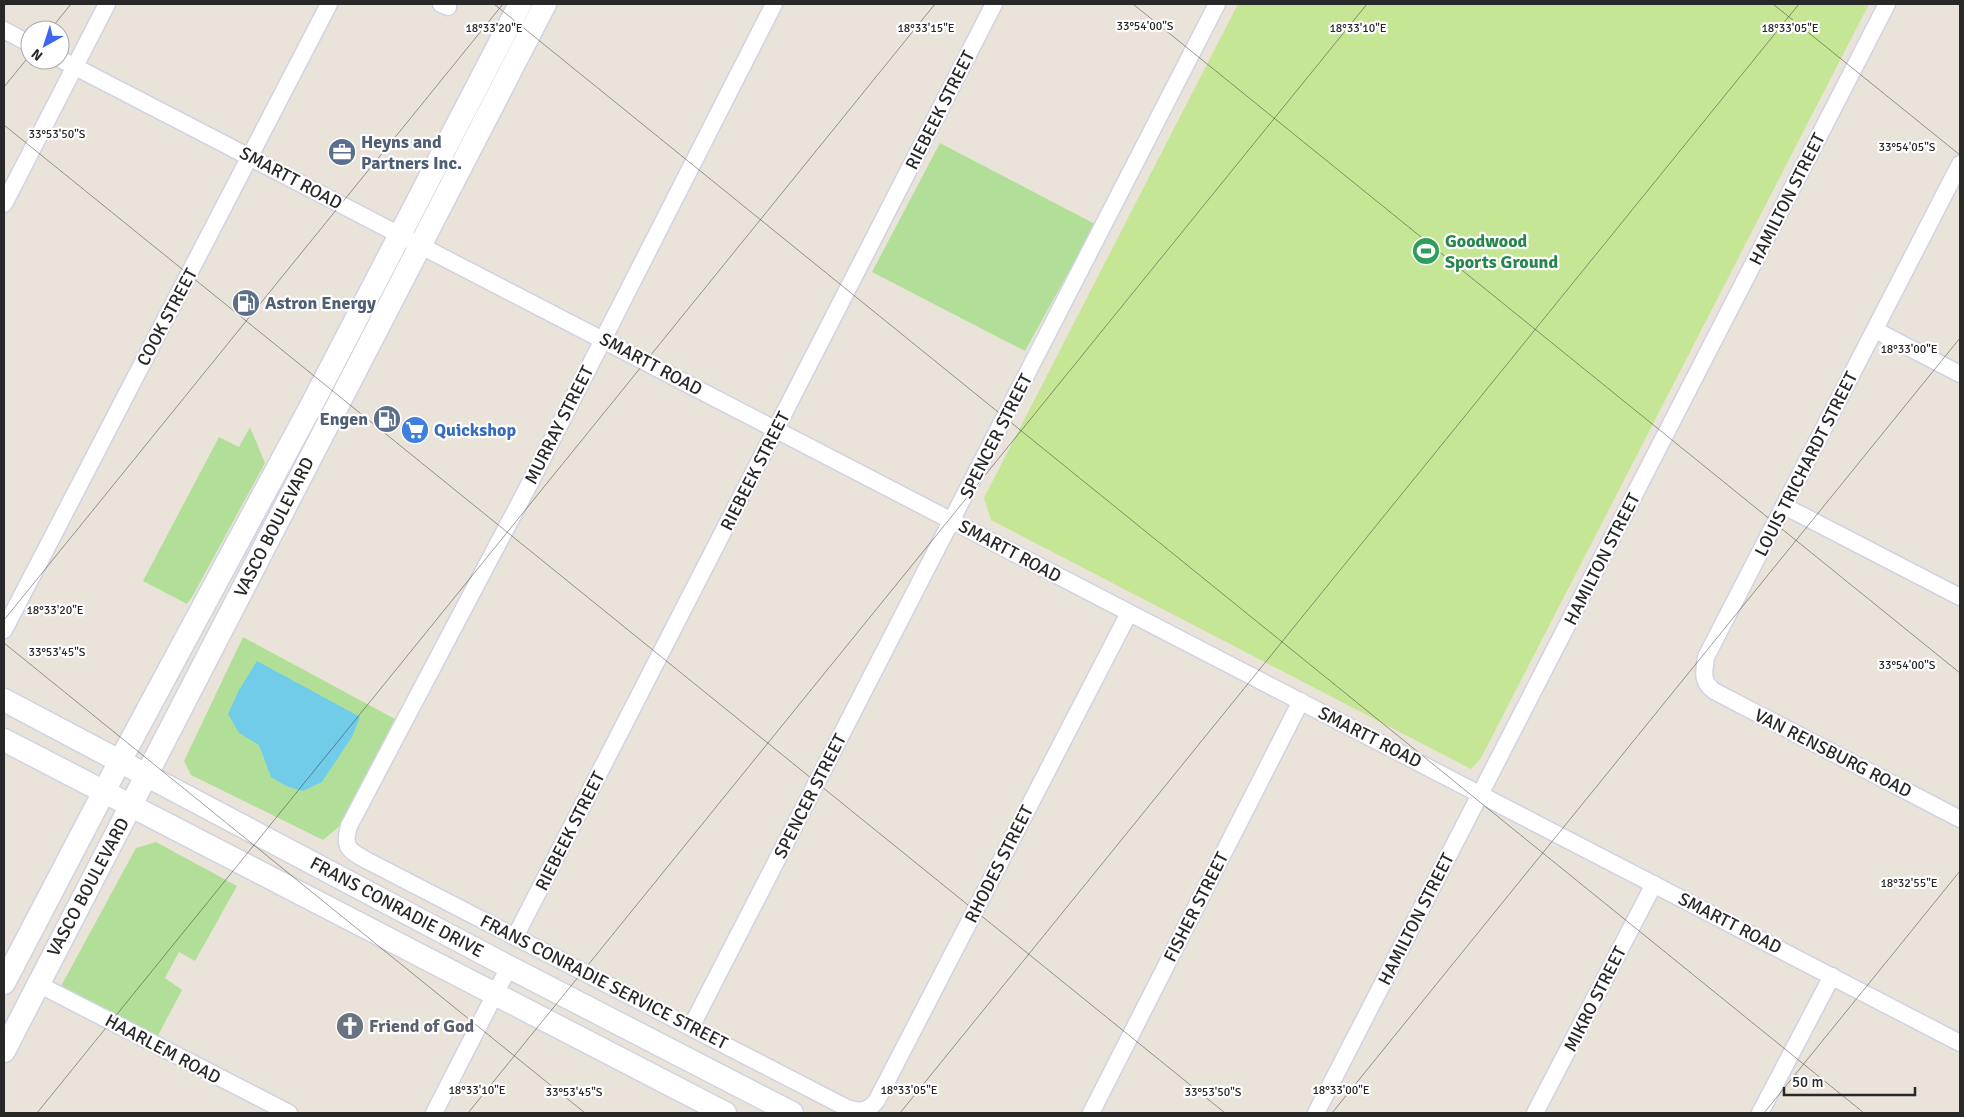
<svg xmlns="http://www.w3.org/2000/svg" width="1964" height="1117" font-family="Signika,sans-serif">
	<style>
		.green { fill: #b2df98 }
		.pitch { fill: #c5e694 }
		.water { fill: #70cce9 }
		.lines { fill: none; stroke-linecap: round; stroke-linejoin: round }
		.street-casing { stroke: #d0d3e1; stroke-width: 19 }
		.secondary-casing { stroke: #d0d3e1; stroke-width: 25 }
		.street { stroke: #fff; stroke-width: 16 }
		.secondary { stroke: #fff; stroke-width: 22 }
		.ticks { fill: none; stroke: #282828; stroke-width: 1; stroke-opacity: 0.45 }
		.labels { text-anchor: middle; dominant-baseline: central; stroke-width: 4.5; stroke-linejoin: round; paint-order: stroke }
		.street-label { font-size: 18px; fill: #282828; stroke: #fff }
		.service-label { font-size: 18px; font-weight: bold; fill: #4e5e75; stroke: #fff; text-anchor: start }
		.leisure-label { font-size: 18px; font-weight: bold; fill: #27864d; stroke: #fff; text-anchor: start }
		.shop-label { font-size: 18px; font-weight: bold; fill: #366cbe; stroke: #fff; text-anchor: start }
		.worship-label { font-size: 18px; font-weight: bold; fill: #5b616d; stroke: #fff; text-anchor: start }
		.ticks-label { font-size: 12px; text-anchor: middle; fill: #282828; stroke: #fff; stroke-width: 4.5; stroke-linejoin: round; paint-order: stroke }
	</style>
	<rect width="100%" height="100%" fill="#eae3da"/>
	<g class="green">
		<path d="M940,143L1095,224L1025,351L872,272Z"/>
		<path d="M250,427L265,463L192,597L187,604L143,581L219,437L239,447Z"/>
		<path d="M243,637L395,719L341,825L323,840L191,775L184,761Z"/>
		<path d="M156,842L237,886L195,961L179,952L165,978L182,990L155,1041L60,988L136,848Z"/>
	</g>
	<path class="pitch" d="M1238,4H1869L1481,758L1471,769L991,520L984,498Z"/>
	<path class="water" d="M257,661L360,717L352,737L322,782L303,791L286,786L271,777L259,745L239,733L228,714L239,690Z"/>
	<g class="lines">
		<defs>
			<g id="street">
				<path d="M441,4L448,7"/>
				<path d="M774,4L531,481L349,826C343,847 348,850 366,860L847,1108C860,1113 869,1111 877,1100L1129,613"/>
				<path d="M4,30L30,44"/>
				<path d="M60,59L1960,1043"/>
				<path d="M1960,164L1706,657C1704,672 1701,681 1714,691L1960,819"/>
				<path d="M4,204L107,4"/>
				<path d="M1875,330L1960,374"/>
				<path d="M1784,506L1960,597"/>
				<path d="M4,630L329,4"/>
				<path d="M515,937L994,4"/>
				<path d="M38,984L289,1113"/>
				<path d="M691,1027L1217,4"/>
				<path d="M434,1113L509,967"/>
				<path d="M1091,1113L1301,701"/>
				<path d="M1316,1113L1887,4"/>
				<path d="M1535,1113L1654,884"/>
				<path d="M1760,1113L1832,976"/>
			</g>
			<g id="secondary">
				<path d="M4,700L509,967L792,1113"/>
				<path d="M4,740L725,1113"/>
				<path d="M4,983L120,761L310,408L520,4"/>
				<path d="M4,1051L545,4"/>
			</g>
		</defs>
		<use href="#street" class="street-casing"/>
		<use href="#secondary" class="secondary-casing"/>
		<use href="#street" class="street"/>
		<use href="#secondary" class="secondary"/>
	</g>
	<path class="ticks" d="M494,4L1864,1113M1133,4L1960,673M1773,4L1960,155M50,30L71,4M4,87L30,55M4,125L1225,1113M4,620L503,4M4,643L585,1113M37,1113L935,4M468,1113L1367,4M900,1113L1799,4M1332,1113L1960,338M1764,1113L1960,871"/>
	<defs>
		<symbol id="office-disc" viewBox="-11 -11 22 22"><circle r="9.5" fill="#5c6f8a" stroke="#fff"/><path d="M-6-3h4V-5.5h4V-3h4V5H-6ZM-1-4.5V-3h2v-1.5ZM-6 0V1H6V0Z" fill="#fff"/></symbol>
		<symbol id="stadium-disc" viewBox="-11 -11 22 22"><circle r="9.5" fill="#2e9e5b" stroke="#fff"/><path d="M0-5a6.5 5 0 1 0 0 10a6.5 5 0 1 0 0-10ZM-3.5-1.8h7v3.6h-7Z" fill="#fff"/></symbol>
		<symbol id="fuel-disc" viewBox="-11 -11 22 22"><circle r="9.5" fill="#5c6f8a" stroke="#fff"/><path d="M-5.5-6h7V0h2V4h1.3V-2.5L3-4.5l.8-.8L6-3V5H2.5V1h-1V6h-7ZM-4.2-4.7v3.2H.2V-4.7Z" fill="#fff"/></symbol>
		<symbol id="supermarket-disc" viewBox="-11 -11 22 22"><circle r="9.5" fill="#3f7fe0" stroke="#fff"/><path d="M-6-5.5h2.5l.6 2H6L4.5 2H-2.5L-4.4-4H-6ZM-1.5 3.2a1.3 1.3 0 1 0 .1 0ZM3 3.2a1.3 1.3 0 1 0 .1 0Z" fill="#fff"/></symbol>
		<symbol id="church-disc" viewBox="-11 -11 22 22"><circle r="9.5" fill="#6b7280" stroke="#fff"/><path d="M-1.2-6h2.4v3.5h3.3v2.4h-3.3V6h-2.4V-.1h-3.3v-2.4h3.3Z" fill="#fff"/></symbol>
	</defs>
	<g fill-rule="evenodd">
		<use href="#office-disc" x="326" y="136" width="32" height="32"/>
		<use href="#stadium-disc" x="1410" y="235" width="32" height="32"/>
		<use href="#fuel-disc" x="230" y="287" width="32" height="32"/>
		<use href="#fuel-disc" x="371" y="403" width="32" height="32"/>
		<use href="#supermarket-disc" x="399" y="414" width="32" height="32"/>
		<use href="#church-disc" x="334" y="1010" width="32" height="32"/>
	</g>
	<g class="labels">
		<g class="street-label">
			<text transform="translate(940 110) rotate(-63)">RIEBEEK STREET</text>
			<text transform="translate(291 178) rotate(28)">SMARTT ROAD</text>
			<text transform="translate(1787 199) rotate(-63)">HAMILTON STREET</text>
			<text transform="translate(167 317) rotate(-62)">COOK STREET</text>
			<text transform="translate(651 364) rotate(28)">SMARTT ROAD</text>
			<text transform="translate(559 425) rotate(-63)">MURRAY STREET</text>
			<text transform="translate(996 436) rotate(-63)">SPENCER STREET</text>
			<text transform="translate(1806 464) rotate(-63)">LOUIS TRICHARDT STREET</text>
			<text transform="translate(755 471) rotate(-63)">RIEBEEK STREET</text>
			<text transform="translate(274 527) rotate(-63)">VASCO BOULEVARD</text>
			<text transform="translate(1010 551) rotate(28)">SMARTT ROAD</text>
			<text transform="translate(1602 559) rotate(-63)">HAMILTON STREET</text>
			<text transform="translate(1370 737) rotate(27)">SMARTT ROAD</text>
			<text transform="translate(1833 753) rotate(27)">VAN RENSBURG ROAD</text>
			<text transform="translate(810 796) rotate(-63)">SPENCER STREET</text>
			<text transform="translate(570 831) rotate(-63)">RIEBEEK STREET</text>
			<text transform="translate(999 864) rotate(-63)">RHODES STREET</text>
			<text transform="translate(88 887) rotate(-62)">VASCO BOULEVARD</text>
			<text transform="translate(397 907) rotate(28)">FRANS CONRADIE DRIVE</text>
			<text transform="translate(1196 907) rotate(-63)">FISHER STREET</text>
			<text transform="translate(1416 919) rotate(-63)">HAMILTON STREET</text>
			<text transform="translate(1730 923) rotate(27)">SMARTT ROAD</text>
			<text transform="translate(604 982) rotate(27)">FRANS CONRADIE SERVICE STREET</text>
			<text transform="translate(1595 999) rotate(-63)">MIKRO STREET</text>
			<text transform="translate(163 1049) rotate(28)">HAARLEM ROAD</text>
		</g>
		<g class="service-label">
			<text x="361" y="142">Heyns and<tspan x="361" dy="21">Partners Inc.</tspan></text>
			<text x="265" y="303">Astron Energy</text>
			<text x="368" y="419" text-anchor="end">Engen</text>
		</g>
		<g class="leisure-label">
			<text x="1445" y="241">Goodwood<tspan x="1445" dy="21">Sports Ground</tspan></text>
		</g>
		<g class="shop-label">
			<text x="434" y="430">Quickshop</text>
		</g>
		<g class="worship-label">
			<text x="369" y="1026">Friend of God</text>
		</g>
	</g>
	<g class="ticks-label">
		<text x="1145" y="30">33°54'00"S</text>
		<text x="494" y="32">18°33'20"E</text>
		<text x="926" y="32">18°33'15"E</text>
		<text x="1358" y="32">18°33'10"E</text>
		<text x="1790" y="32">18°33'05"E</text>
		<text x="57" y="138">33°53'50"S</text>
		<text x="1907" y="151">33°54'05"S</text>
		<text x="1909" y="353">18°33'00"E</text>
		<text x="55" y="614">18°33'20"E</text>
		<text x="57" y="656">33°53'45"S</text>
		<text x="1907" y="669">33°54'00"S</text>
		<text x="1909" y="887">18°32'55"E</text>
		<text x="477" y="1094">18°33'10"E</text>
		<text x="909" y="1094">18°33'05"E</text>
		<text x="1341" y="1094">18°33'00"E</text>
		<text x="574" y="1096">33°53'45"S</text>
		<text x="1213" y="1096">33°53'50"S</text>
	</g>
	<rect width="1964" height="1117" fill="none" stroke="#282828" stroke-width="10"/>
	<g transform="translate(45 45) rotate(219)"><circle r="24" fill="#ffffff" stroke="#a9a9a9"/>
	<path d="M0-4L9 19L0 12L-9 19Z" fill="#3f64f3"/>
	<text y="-8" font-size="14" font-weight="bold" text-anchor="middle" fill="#282828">N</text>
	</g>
	<path d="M1784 1087v8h131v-8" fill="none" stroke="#282828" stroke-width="2.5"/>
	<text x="1792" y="1087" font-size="15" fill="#282828" stroke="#ffffff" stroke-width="4" paint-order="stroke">50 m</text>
</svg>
